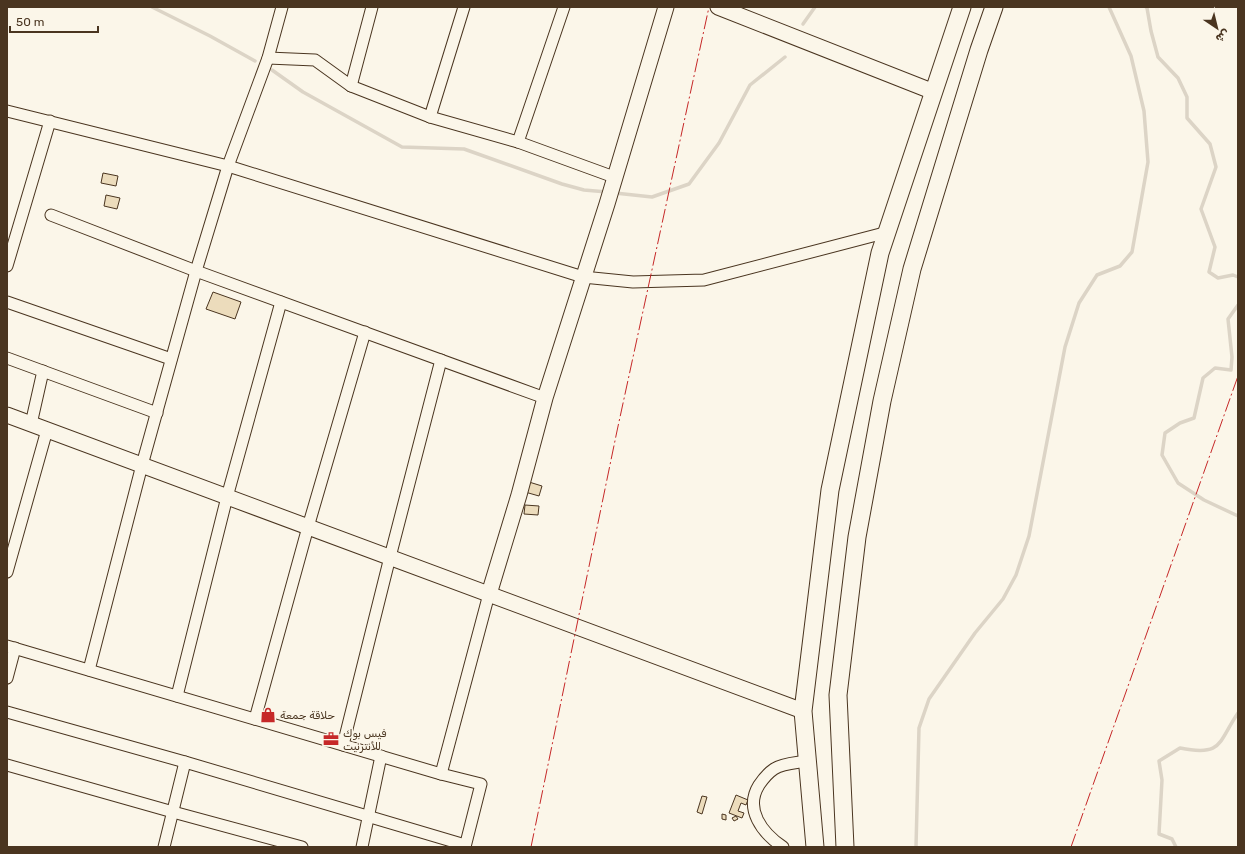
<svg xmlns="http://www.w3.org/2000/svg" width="1245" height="854" font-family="Rubik,'Noto Sans Arabic',sans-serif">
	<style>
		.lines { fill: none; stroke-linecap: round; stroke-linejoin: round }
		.stream { stroke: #dcd4c6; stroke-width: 3.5 }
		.building { fill: #ecdcbc; stroke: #4a3520 }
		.street-casing { stroke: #4a3520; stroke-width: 13 }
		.secondary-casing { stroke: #4a3520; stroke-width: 17 }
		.primary-casing { stroke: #4a3520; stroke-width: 19 }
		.street { stroke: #fbf6e9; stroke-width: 11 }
		.secondary { stroke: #fbf6e9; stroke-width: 15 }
		.primary { stroke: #fbf6e9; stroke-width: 17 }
		.power { stroke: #c62828; stroke-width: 1; stroke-dasharray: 14 3 2 3; stroke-linecap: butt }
		.labels { text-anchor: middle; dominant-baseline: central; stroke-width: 3; stroke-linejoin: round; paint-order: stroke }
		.poi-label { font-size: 11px; fill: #4a3520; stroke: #fbf6e9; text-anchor: start }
	</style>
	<rect width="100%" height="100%" fill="#fbf6e9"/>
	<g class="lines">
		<g class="stream">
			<path d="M152,7L210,36L255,61"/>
			<path d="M1146,7L1147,8L1151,31L1158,57L1178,78L1187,97V118L1210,144L1216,167L1201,209L1215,247L1209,272L1218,278L1233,275L1238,277"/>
			<path d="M803,24L815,7"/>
			<path d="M272,70L303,92L402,147L464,149L562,184L584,190L607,192"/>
			<path d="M615,193L652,197L689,184L719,143L750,85L785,57"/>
			<path d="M1238,305L1228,319L1232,357L1231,370L1215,368L1203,378L1194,418L1180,423L1165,433L1162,455L1178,483L1204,500L1238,516"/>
			<path d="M916,847L919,728L929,699L975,633L1003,599L1016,575L1029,536L1065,347L1079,303L1097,275L1120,266L1132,252L1148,162L1144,111L1131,56L1109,7"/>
			<path d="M1176,847L1172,839L1159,834L1162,780L1159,761L1180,748C1223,757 1218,742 1238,713"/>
		</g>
	</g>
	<g class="building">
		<path d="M103,173L118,176L116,186L101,183Z"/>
		<path d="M106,195L120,198L117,209L104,206Z"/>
		<path d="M213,292L241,302L235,319L206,309Z"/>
		<path d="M529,482L542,486L539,496L525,492Z"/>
		<path d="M525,505L539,506L538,515L524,514Z"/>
		<path d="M736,795L748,800L746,805L741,803L738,811L744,813L742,818L729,813Z"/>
		<path d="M702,796L707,797L702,814L697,812Z"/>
		<path d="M722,814L726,815V820L722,819Z"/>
		<path d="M736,816L738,819L734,821L732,818Z"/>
	</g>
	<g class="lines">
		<defs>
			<g id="street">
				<path d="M268,58L315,60L351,86L430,117L518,142L614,177"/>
				<path d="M351,86L372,7"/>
				<path d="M7,111L228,166L583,277L633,282L704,280L888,232"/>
				<path d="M430,117L464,7"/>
				<path d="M518,142L564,7"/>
				<path d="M51,215L196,271L545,398"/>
				<path d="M7,266L50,121"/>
				<path d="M7,302L171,359"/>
				<path d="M7,358L157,413"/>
				<path d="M31,424L43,371"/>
				<path d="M7,572L47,430"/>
				<path d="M7,646L441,774L481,784L465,847"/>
				<path d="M89,670L142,465L196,271L228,166L268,58L282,7"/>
				<path d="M7,678L15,648"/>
				<path d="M177,696L227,497L281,302"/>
				<path d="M7,712L185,762"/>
				<path d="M255,719L308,527L365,332"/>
				<path d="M343,745L390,557L441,360"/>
				<path d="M7,765L173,812L302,847"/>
				<path d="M441,774L489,594"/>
				<path d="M164,847L185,762L465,845"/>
				<path d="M362,847L381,756"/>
				<path d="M783,847C762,833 744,809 759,785C763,779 768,773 774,769C783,763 796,763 807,761"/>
			</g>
			<g id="secondary">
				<path d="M718,7L934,92"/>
				<path d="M7,415L803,711"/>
				<path d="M489,594L519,495L545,398L607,204L666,7"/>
			</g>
			<g id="primary">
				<path d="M815,847L803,711L830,490L880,253L962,7"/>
				<path d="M845,847L838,695L857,537L882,401L912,269L979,50L994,7"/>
			</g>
		</defs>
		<use href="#street" class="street-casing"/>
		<use href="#secondary" class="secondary-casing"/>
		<use href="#primary" class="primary-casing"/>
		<use href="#street" class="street"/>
		<use href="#secondary" class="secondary"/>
		<use href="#primary" class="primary"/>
		<g class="power">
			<path d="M531,847L617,431L709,7"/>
			<path d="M1071,847L1238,376"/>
		</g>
	</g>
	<defs>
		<symbol id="shop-bare" viewBox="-9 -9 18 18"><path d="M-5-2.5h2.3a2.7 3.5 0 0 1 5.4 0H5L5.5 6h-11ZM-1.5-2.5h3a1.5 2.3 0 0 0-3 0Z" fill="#c62828" stroke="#fbf6e9" stroke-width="2.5" paint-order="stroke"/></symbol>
		<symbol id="office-bare" viewBox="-9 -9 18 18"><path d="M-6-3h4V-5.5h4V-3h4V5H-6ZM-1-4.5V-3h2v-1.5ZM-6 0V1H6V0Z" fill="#c62828" stroke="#fbf6e9" stroke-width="2.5" paint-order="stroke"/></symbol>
	</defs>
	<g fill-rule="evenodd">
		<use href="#shop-bare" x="257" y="704" width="22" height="22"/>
		<use href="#office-bare" x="320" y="728" width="22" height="22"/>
	</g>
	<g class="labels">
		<g class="poi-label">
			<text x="280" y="715">حلاقة جمعة</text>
			<text x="343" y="733">فيس بوك<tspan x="343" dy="13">للأنترنيت</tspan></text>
		</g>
	</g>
	<rect width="1245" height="854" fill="none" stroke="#4a3520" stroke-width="16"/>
	<g transform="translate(1217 28) rotate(145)" stroke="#fbf6e9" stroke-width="3" paint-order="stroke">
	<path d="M0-3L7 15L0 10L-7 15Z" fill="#4a3520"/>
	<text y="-6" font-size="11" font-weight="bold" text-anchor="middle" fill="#4a3520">ش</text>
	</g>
	<path d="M10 26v6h88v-6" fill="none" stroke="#4a3520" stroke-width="2"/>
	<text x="16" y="26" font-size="12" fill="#4a3520" stroke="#fbf6e9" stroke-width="3" paint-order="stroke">50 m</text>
</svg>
